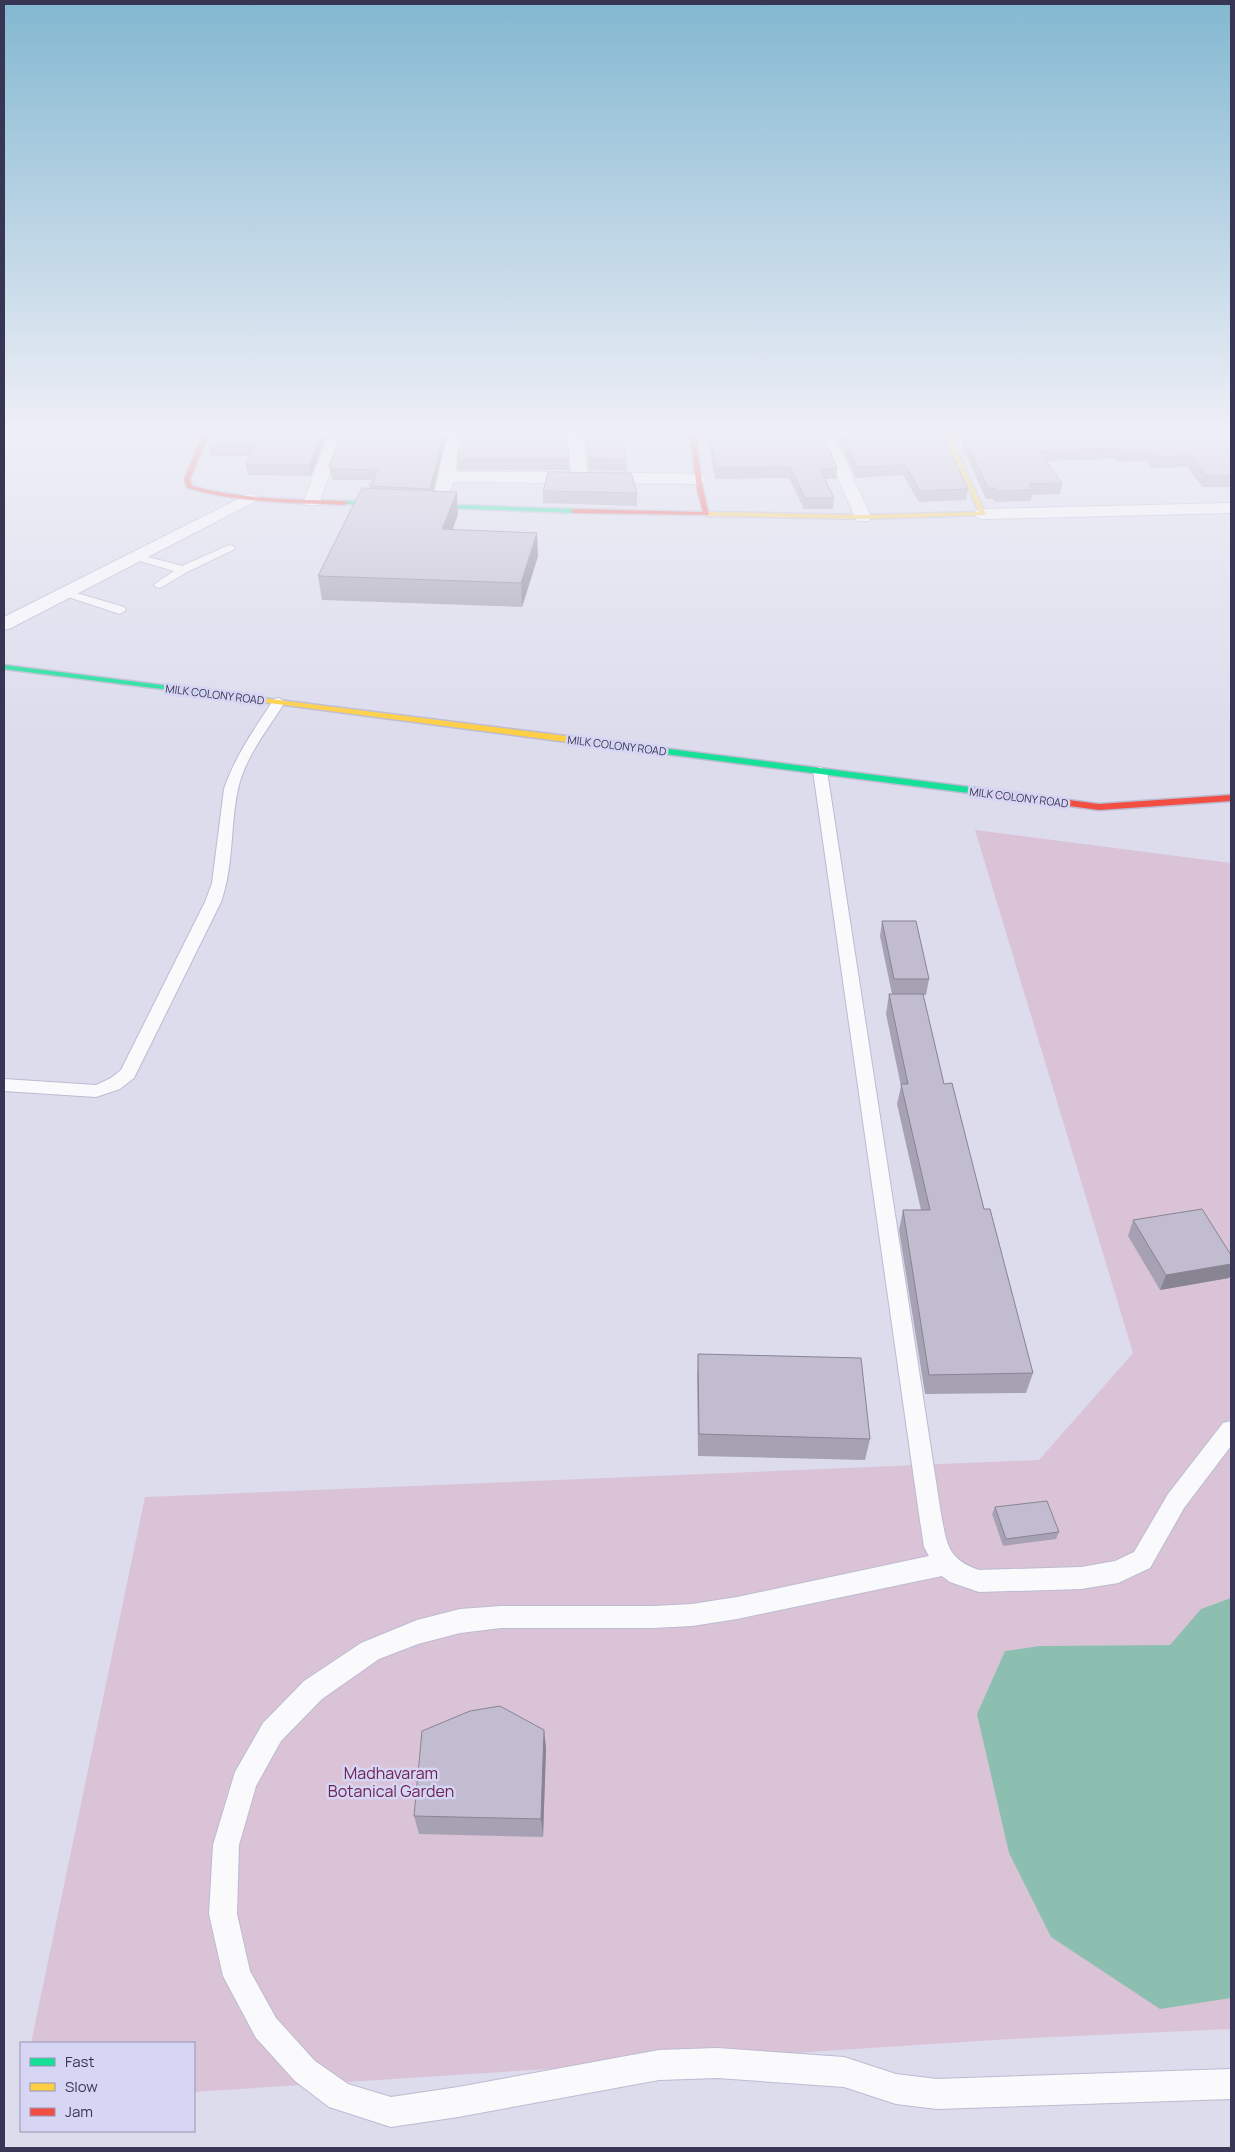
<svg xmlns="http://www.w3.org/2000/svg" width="1235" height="2152" font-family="Manrope,sans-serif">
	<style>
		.green { fill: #dbc3d7 }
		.water { fill: #8cbfaf }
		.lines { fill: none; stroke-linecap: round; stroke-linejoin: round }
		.lane-casing { stroke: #bcbbd2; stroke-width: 2 }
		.street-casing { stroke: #bcbbd2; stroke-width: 2 }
		.fast-casing { stroke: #bcbbd2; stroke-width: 3 }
		.slow-casing { stroke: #bcbbd2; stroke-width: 3 }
		.jam-casing { stroke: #bcbbd2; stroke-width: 3 }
		.lane { fill: #fafafc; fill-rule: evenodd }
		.street { fill: #fafafc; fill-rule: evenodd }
		.fast { fill: #16e098; fill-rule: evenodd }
		.slow { fill: #ffcf43; fill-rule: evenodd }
		.jam { fill: #f24e42; fill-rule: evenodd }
		.wall { fill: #a7a2b3 }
		.shaded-wall { fill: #888492 }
		.building { fill: #c2bcd0; stroke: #888492 }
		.labels { text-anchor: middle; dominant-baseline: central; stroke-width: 5; stroke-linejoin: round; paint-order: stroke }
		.far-street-label { font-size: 11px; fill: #383655; stroke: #d6d5f4 }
		.near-park-label { font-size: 16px; fill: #6d2451; stroke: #d6d5f4 }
	</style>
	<rect width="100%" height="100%" fill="#dcdced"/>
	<path class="green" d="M975,830L1231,863V2029L1010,2039L194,2092V2043H31L145,1497L1039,1460L1133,1353Z"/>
	<path class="water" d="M1231,1598V1998L1160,2009L1051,1937L1009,1853L977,1714L1005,1651L1040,1646L1170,1645L1201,1609Z"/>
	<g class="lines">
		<defs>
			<g id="lane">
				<path d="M229,545L233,546L235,548L233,550L187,572L160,588L156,587L154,585L156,583L174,571L133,559L131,557L137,554L182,566Z"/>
				<path d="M66,590L124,607L126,610L120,614L62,595L60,593Z"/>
				<path d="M279,698L285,702C268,729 245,757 238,789C230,827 234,865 221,902L134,1078L120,1089L96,1097L4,1091V1079L96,1085L111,1078L121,1070L205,902L212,883L224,789C235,756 255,728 274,699Z"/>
				<path d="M820,767L827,771L941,1514C947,1544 947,1559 979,1570L1081,1567L1115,1561L1134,1552L1168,1494L1223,1423L1231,1421V1446L1184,1508L1150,1568L1118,1583L1081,1589L979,1592L950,1582L942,1576L737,1619L692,1626L653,1628H501L460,1633L418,1644L379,1659L322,1699L281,1741L256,1786L239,1845L237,1914L250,1971L276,2018L315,2061L348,2084L391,2097L458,2087L659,2050L717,2048L844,2057L896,2074L937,2079L1231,2069V2099L937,2109L896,2104L844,2087L717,2078L659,2080L458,2117L391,2127L329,2107L295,2081L256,2038L223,1976L209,1914L213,1845L235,1772L263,1723L304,1681L361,1643L417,1620L460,1609L501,1606H653L692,1604L737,1597L929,1556L924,1547L919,1514L813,771Z"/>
			</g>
			<g id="street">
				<path d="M330,430H345L320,501L318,505H306L304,501Z"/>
				<path d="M449,430H465L455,472H571L567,430H583L587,472L698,474L704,476L706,479L704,482L698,484L453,482L448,498H436L434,495Z"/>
				<path d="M817,430H832L871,517L869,521H857L855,517Z"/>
				<path d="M250,493L256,495L258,498L256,501L11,628L4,630V617Z"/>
				<path d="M1231,503V513L983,519L977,518L975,514L977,510L983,509Z"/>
			</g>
			<g id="fast">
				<path d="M345,501L574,509L577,511L574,513L343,504L342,503Z"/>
				<path d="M4,665L209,691L213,693L209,695L4,669Z"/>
				<path d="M606,741L977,788L982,791L977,794L603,746V742Z"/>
			</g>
			<g id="slow">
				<path d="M941,430H947L986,514L985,515L863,519L707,516L704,514L707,512L863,515L979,512Z"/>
				<path d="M206,691L606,741L610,744L606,747L209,695H206Z"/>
			</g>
			<g id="jam">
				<path d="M205,430H211L190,479L192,486C242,500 293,499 345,501L348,503L345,505C291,503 239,503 187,488L184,479Z"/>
				<path d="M689,430H695L703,489L709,515L574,513L571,511L574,509L703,512L697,489Z"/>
				<path d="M977,788L1099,804L1231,795V801L1099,810L974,793L972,791Z"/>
			</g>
		</defs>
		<use href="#lane" class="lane-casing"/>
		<use href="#street" class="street-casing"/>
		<use href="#fast" class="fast-casing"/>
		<use href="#slow" class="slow-casing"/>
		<use href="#jam" class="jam-casing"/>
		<use href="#lane" class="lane"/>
		<use href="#street" class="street"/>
		<use href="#fast" class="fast"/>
		<use href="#slow" class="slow"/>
		<use href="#jam" class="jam"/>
	</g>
	<g class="wall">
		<path d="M328,430L311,476L248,475L246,465L250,456H211L209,445Z"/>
		<path d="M448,430L433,491L458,514L453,529L538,556L522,607L322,600L318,576L370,488V486L373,480H332V476H331L329,466Z"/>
		<path d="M585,430H619L627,460V471L589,470Z"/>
		<path d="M704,430H821L837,468L836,479H825L834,498L833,509H804L789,478L715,479L710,452H709Z"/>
		<path d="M834,430H940L968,489L966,500L919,502L903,475L856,478Z"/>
		<path d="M954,430H1010L955,433Z"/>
		<path d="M1231,430V487H1203L1187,467L1152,468L1146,461L1117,462L1114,459L1046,461L1062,483L1060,494L1032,495L1031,501L995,502L993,499H986L962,446L963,436L1073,432Z"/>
		<rect x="457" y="459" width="112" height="11"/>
		<path d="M543,491L637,493V506L543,503Z"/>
		<path d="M882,921L929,979L926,995H923L944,1084L984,1209L1033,1373L1026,1393L925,1394L899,1230L903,1210H921L897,1104L901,1086L886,1014L889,994H892L880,936Z"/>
		<path d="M1133,1220L1231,1255V1274L1229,1278L1160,1290L1128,1236Z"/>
		<path d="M698,1354L870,1439L865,1460L698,1456L697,1376Z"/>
		<path d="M995,1507L1059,1532L1056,1539L1003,1546L992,1514Z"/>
		<path d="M544,1730L546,1749L543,1837L419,1834L414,1816Z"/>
	</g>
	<g class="shaded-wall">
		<path d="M323,430H328L311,476L310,465Z"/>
		<path d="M445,430H448L431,500L430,489Z"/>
		<path d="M457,492L458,514L444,552L442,529Z"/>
		<path d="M537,533L538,556L522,607L521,583Z"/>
		<path d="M1231,1264V1274L1229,1278L1160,1290L1166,1275Z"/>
		<path d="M544,1730L546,1749L543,1837L541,1819Z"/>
	</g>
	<g class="building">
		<path d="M218,430H323L310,465H246L256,446L209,445Z"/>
		<path d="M342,430H445L430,489L370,486L378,470L331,469L332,466H329Z"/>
		<path d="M464,430H566L569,459H457Z"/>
		<path d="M586,430H619L627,460L589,459Z"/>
		<path d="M707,430H821L837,468L820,469L834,498H805L790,467L716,468L711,441H709Z"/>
		<path d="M840,430H940L968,489L920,491L905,465L857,467Z"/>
		<path d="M1153,430H1231V476H1206L1190,456L1155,457L1149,450L1120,451L1117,448L1039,451L1062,483L1029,484L1033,490L997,491L995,488H988L963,436L1069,431L1073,432Z"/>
		<path d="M548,472L631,473L637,493L543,491Z"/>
		<path d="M362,488L457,492L442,529L537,533L521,583L318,576Z"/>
		<path d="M882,921H916L929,979H894Z"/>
		<path d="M889,994H923L944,1084L952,1083L984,1209H990L1033,1373L929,1375L903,1210H930L901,1084H908Z"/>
		<path d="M1202,1209L1231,1255V1264L1166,1275L1133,1220Z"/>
		<path d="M698,1354L861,1358L870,1439L699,1434Z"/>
		<path d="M1047,1501L1059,1532L1006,1539L995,1507Z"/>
		<path d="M500,1706L544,1730L541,1819L414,1816L422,1731L470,1711Z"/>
	</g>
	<linearGradient id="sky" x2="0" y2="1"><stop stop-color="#83b8d1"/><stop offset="0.59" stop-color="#efeff7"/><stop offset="1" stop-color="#efeff7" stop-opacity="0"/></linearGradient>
	<rect width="1235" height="732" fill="url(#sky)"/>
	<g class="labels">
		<g class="far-street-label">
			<text transform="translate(215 694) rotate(7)">MILK COLONY ROAD</text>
			<text transform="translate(617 745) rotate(7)">MILK COLONY ROAD</text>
			<text transform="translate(1019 797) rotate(7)">MILK COLONY ROAD</text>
		</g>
		<g class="near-park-label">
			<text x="391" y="1773">Madhavaram<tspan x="391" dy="18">Botanical Garden</tspan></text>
		</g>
	</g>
	<rect width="1235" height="2152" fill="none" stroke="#383655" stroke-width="10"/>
	<rect x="20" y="2042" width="175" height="90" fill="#d6d5f4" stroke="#9795b4"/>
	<rect x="30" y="2058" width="25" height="8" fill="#16e098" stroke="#9795b4"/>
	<text x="65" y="2067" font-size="15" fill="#383655">Fast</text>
	<rect x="30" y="2083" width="25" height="8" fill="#ffcf43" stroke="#9795b4"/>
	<text x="65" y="2092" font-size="15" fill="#383655">Slow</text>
	<rect x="30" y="2108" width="25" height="8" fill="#f24e42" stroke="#9795b4"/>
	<text x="65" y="2117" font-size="15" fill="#383655">Jam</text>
</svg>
